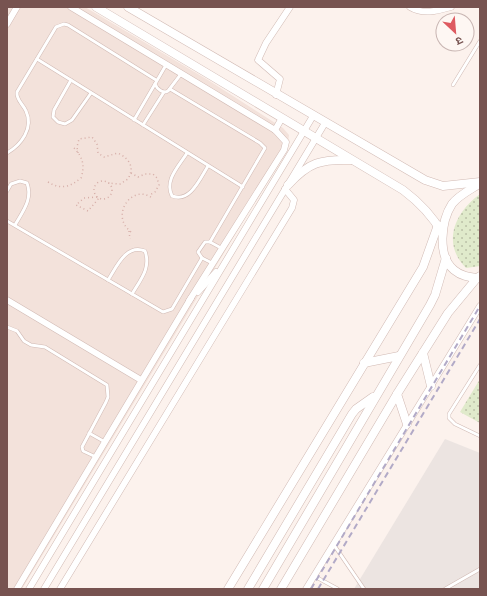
<svg xmlns="http://www.w3.org/2000/svg" width="487" height="596" font-family="'Alegreya Sans','Noto Sans Devanagari',sans-serif">
	<style>
		.residential { fill: #f3e2db }
		.industrial { fill: #ece4e1 }
		.park { fill: url(#park-dots) }
		.lines { fill: none; stroke-linecap: round; stroke-linejoin: round }
		.service-casing { stroke: #d1bab4; stroke-width: 4 }
		.minor-casing { stroke: #d1bab4; stroke-width: 7 }
		.tertiary-casing { stroke: #d1bab4; stroke-width: 9 }
		.path { stroke: #d6aea8; stroke-width: 1.5; stroke-dasharray: 1 3; stroke-linecap: butt }
		.service { stroke: #fff; stroke-width: 3 }
		.minor { stroke: #fff; stroke-width: 6 }
		.tertiary { stroke: #fff; stroke-width: 8 }
		.rail { stroke: #b2aac7; stroke-width: 2; stroke-dasharray: 6 4; stroke-linecap: butt }
	</style>
	<defs>
		<pattern id="park-dots" width="8" height="8" patternUnits="userSpaceOnUse"><rect width="8" height="8" fill="#e0eacb"/><path d="M2 2h.1M6 6h.1" fill="none" stroke="#bac0a7" stroke-width="1.8" stroke-linecap="round"/></pattern>
	</defs>
	<rect width="100%" height="100%" fill="#fcf2ed"/>
	<path class="residential" d="M7,7H85L208,80L283,128L289,135L287,148L22,589H7Z"/>
	<path class="industrial" d="M445,439L480,453V589H354Z"/>
	<g class="park">
		<path d="M480,194V266L466,268C441,243 455,212 480,194Z"/>
		<path d="M480,379V423L460,412Z"/>
	</g>
	<g class="lines">
		<defs>
			<g id="service">
				<path d="M37,59L243,187"/>
				<path d="M166,65L155,84C157,89 163,94 168,91L181,74"/>
				<path d="M71,80L54,110L53,117L58,122L65,124L72,120L91,93"/>
				<path d="M453,85L480,41"/>
				<path d="M170,89L260,143L265,148L210,242L221,248"/>
				<path d="M134,120L155,84"/>
				<path d="M143,125L164,92"/>
				<path d="M7,153C21,145 34,128 26,111C23,104 16,100 17,92L56,27L64,24L68,25L156,80"/>
				<path d="M187,153C179,166 164,180 172,196C190,203 200,179 208,166"/>
				<path d="M7,191L11,184L20,181L27,183C33,199 23,211 15,225"/>
				<path d="M7,221L163,312L172,309L202,258"/>
				<path d="M210,242H205L198,252L202,258L212,263"/>
				<path d="M108,280C116,268 126,243 145,251C151,268 141,279 132,294"/>
				<path d="M7,327L17,331L24,341L31,345L45,347L107,385L108,397L106,402L82,447L83,451L96,457"/>
				<path d="M480,365L449,414V418L455,424L480,436"/>
				<path d="M89,433L105,442"/>
				<path d="M334,545L364,589"/>
				<path d="M314,576L338,589"/>
				<path d="M445,589L480,569"/>
			</g>
			<g id="minor">
				<path d="M71,7L275,130L286,142L284,150L189,301"/>
				<path d="M410,7C423,15 437,11 451,7"/>
				<path d="M7,24L17,7"/>
				<path d="M276,95L280,79L258,60L266,43L290,7"/>
				<path d="M275,130L282,118"/>
				<path d="M198,292L216,272"/>
				<path d="M7,300L141,380"/>
				<path d="M17,589L191,298"/>
				<path d="M29,589L313,116"/>
				<path d="M44,589L325,123"/>
				<path d="M60,589L292,208L294,200L285,189"/>
				<path d="M306,589L480,306"/>
			</g>
			<g id="tertiary">
				<path d="M96,7L403,190C419,202 432,215 442,233"/>
				<path d="M128,7L425,180L443,186L480,182"/>
				<path d="M288,185C309,162 321,159 351,160"/>
				<path d="M477,278C469,277 461,276 454,270C437,256 441,221 452,204C459,195 470,190 479,184"/>
				<path d="M423,353L431,386"/>
				<path d="M364,363L399,356"/>
				<path d="M397,394L407,424"/>
				<path d="M228,589L423,267L438,225"/>
				<path d="M248,589L352,414L356,409L373,397"/>
				<path d="M263,589L430,305L435,295L446,258"/>
				<path d="M281,589L397,394L448,313L477,278L480,276"/>
			</g>
		</defs>
		<use href="#service" class="service-casing"/>
		<use href="#minor" class="minor-casing"/>
		<use href="#tertiary" class="tertiary-casing"/>
		<g class="path">
			<path d="M78,153L77,147L79,139L92,137L97,144L98,153L104,157L118,153C129,159 135,166 128,179L120,184L108,183"/>
			<path d="M131,173L138,177L145,174H153L157,178L159,185L155,192L150,195"/>
			<circle cx="103" cy="190" r="9"/>
			<path d="M48,182C61,190 70,187 81,178C85,166 83,157 74,148"/>
			<path d="M97,197L84,198L76,205L88,211L99,198"/>
			<path d="M129,231L130,239"/>
			<path d="M131,232C109,215 133,183 152,198"/>
		</g>
		<use href="#service" class="service"/>
		<use href="#minor" class="minor"/>
		<use href="#tertiary" class="tertiary"/>
		<g class="rail">
			<path d="M311,589L480,306"/>
			<path d="M318,589L480,319"/>
		</g>
	</g>
	<rect width="487" height="596" fill="none" stroke="#775350" stroke-width="16"/>
	<g transform="translate(455 32) rotate(154)"><circle r="19" fill="#fef7f3" stroke="#c8b5b2"/>
	<path d="M0-3L7 15L0 10L-7 15Z" fill="#de5a60"/>
	<text y="-6" font-size="11" font-weight="bold" text-anchor="middle" fill="#775350">उ</text>
	</g>
</svg>
